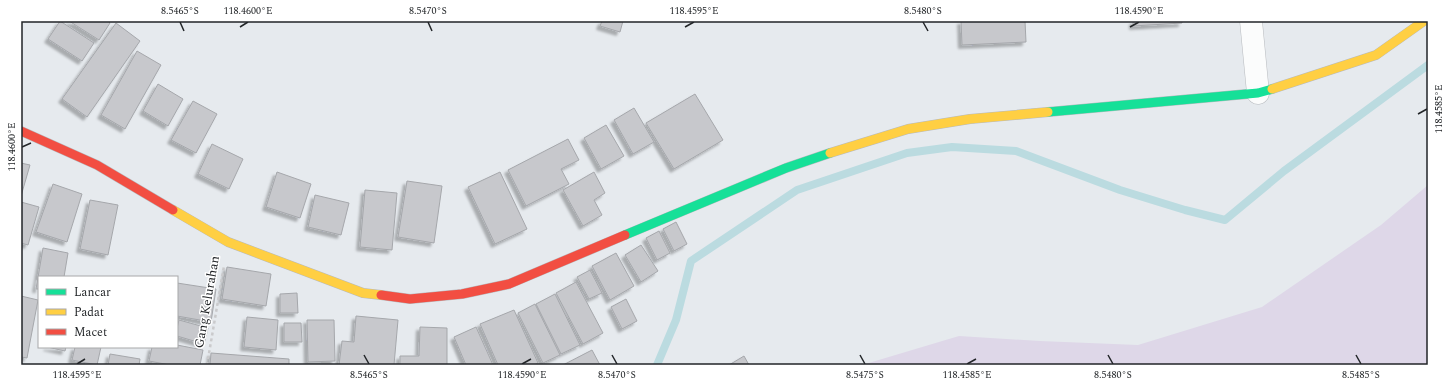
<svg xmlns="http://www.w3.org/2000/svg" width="1449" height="386" font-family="Spectral,serif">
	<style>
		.green { fill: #ded7e8 }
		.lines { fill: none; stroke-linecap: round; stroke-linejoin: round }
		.stream { stroke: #bbdbe0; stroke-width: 8 }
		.building { fill: #c7c8cc; stroke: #a5a7ab; filter: url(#shadow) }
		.street-casing { stroke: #b7babe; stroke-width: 23 }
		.fast-casing { stroke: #b7babe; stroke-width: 10 }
		.slow-casing { stroke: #b7babe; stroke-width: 10 }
		.jam-casing { stroke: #b7babe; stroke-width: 10 }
		.path { stroke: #cacacc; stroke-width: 2.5; stroke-dasharray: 3 3; stroke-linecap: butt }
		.street { stroke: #fbfcfc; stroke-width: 22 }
		.fast { stroke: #16e098; stroke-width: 9 }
		.slow { stroke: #ffcf43; stroke-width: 9 }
		.jam { stroke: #f24e42; stroke-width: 9 }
		.ticks { fill: none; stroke: #222528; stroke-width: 1.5 }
		.labels { text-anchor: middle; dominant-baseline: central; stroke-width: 3; stroke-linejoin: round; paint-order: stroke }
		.street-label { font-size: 13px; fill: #222528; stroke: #fff }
		.neatline { fill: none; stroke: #222528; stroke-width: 1.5 }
		.ticks-label { font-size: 10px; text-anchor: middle; fill: #222528 }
	</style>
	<defs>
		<filter id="shadow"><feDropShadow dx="-3.5" dy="3.5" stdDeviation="1" flood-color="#0004"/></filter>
	</defs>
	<rect width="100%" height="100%" fill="#e6eaee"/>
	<path class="green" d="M1428,185V365H862L959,336L1040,341L1138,345L1262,307L1381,225Z"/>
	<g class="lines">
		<path class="stream" d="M657,365L676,320L691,261L797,190L907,153L952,147L1016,151L1120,190L1185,210L1225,220L1284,171L1428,65"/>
	</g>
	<g class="building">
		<path d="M60,21L94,43L82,61L48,39Z"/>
		<path d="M69,21H108L110,23L99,40Z"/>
		<path d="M602,21H623L620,32L600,26Z"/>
		<path d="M961,21H1025L1026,42L962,45Z"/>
		<path d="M1133,21H1182V23L1133,26Z"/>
		<path d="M116,23L140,41L87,117L62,99Z"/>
		<path d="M137,51L161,65L125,129L101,115Z"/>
		<path d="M158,84L183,99L168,126L143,111Z"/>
		<path d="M695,94L723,140L674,169L646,123Z"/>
		<path d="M193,101L217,114L196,153L171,140Z"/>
		<path d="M634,108L654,142L633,154L614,120Z"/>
		<path d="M606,125L624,156L601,169L584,138Z"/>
		<path d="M568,139L579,160L561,169L569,184L526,206L508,170Z"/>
		<path d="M212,144L243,159L229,189L198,174Z"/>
		<path d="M21,163L30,165L21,196Z"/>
		<path d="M277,172L311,184L300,218L266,207Z"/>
		<path d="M500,172L527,229L495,244L468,187Z"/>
		<path d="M594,172L605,193L594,200L602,215L583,226L563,190Z"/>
		<path d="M407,181L442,186L434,243L398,237Z"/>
		<path d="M53,184L82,194L67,242L36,232Z"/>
		<path d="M365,190L397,193L392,250L360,247Z"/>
		<path d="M315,195L349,203L341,235L308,227Z"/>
		<path d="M90,200L118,205L108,255L80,249Z"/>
		<path d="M21,202L39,207L28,245L21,243Z"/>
		<path d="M676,222L687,244L674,251L663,229Z"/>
		<path d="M659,231L670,253L657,260L646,238Z"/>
		<path d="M641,245L658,271L641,282L625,255Z"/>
		<path d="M43,248L68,253L64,277H39V289H36Z"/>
		<path d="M616,253L634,286L610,300L592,266Z"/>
		<path d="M227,267L271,274L266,306L222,299Z"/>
		<path d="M590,270L602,293L589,299L577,277Z"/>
		<path d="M576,282L603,333L583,344L556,293Z"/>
		<path d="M177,283L216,289L211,322L177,316Z"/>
		<path d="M297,293L298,313H280V294Z"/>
		<path d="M555,294L580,345L561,354L536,304Z"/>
		<path d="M21,296L38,300L27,358L21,357Z"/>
		<path d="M626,299L637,321L622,329L611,307Z"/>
		<path d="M535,304L560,355L543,363L518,313Z"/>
		<path d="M514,310L538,363L534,365H498L480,324Z"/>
		<path d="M356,316L398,320L394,365H339L342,341L354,342Z"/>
		<path d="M247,317L278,320L276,350L244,347Z"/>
		<path d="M179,320L208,328L204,344L177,336V328Z"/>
		<path d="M307,320H334L335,361L308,362Z"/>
		<path d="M284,323H301L302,342H284Z"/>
		<path d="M420,327L447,328V365H400V356H419Z"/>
		<path d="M476,327L493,365H466L454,337Z"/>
		<path d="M177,345L203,350L200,365H170L149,361L152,347H177Z"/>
		<path d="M47,347H66L65,351Z"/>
		<path d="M75,347H101L97,365L72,360Z"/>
		<path d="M592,350L600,365H563Z"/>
		<path d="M211,353L289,359V365H210Z"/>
		<path d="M110,354L140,359L139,365H108Z"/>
		<path d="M744,356L749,365H729Z"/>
	</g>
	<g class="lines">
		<defs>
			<path id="street" d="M1251,21L1258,93"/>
			<g id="fast">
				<path d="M1048,112L1258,93L1272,89"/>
				<path d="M625,235L786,168L830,153"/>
			</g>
			<g id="slow">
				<path d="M1272,89L1376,55L1424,21"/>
				<path d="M830,153L908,129L970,119L1048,112"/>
				<path d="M173,210L228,242L363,293L381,295"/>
			</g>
			<g id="jam">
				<path d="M21,131L97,165L173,210"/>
				<path d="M381,295L410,299L462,294L509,284L625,235"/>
			</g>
		</defs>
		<use href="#street" class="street-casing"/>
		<use href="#fast" class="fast-casing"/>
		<use href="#slow" class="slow-casing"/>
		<use href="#jam" class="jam-casing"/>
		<path class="path" d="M207,365L224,266"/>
		<use href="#street" class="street"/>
		<use href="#fast" class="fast"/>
		<use href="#slow" class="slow"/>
		<use href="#jam" class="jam"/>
	</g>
	<path class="ticks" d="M180,22L184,31M428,22L432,31M923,22L928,31M240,27L248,22M685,27L694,22M1130,27L1139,22M1418,114L1427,109M22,147L31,143M364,355L369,364M612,355L617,364M860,355L865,364M1108,355L1113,364M1356,355L1361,364M77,364L85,359M522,364L531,359M967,364L976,359"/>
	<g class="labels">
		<g class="street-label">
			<text transform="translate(207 302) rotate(-80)">Gang Kelurahan</text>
		</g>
	</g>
	<rect width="1449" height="386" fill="none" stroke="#ffffff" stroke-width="44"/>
	<rect x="38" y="276" width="140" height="72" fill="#ffffff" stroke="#a7a8a9"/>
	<rect x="46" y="289" width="20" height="6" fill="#16e098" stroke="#a7a8a9"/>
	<text x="74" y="296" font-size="12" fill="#222528">Lancar</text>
	<rect x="46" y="309" width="20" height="6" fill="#ffcf43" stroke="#a7a8a9"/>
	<text x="74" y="316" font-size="12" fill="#222528">Padat</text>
	<rect x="46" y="329" width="20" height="6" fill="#f24e42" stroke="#a7a8a9"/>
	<text x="74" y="336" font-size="12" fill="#222528">Macet</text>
	<rect x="22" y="22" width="1405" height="342" class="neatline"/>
	<g class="ticks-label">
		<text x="180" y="14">8.5465°S</text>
		<text x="248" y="14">118.4600°E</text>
		<text x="428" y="14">8.5470°S</text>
		<text x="694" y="14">118.4595°E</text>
		<text x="923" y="14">8.5480°S</text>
		<text x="1139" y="14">118.4590°E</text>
		<text transform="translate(1438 109) rotate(-90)" y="4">118.4585°E</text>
		<text transform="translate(11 147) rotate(-90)" y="4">118.4600°E</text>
		<text x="77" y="378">118.4595°E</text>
		<text x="369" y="378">8.5465°S</text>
		<text x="522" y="378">118.4590°E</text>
		<text x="617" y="378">8.5470°S</text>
		<text x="865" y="378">8.5475°S</text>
		<text x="967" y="378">118.4585°E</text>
		<text x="1113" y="378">8.5480°S</text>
		<text x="1361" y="378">8.5485°S</text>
	</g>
</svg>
